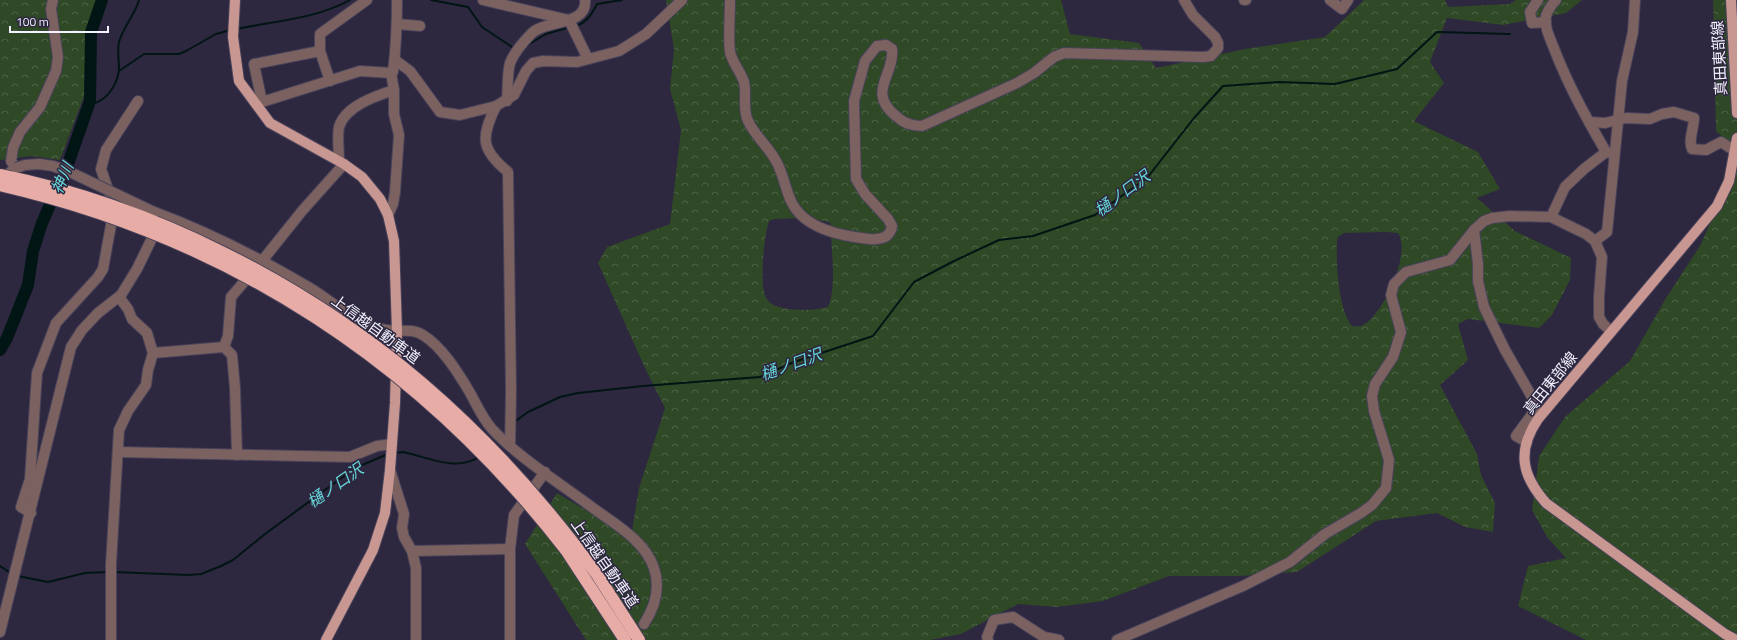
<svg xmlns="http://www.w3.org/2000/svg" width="1737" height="640" font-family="'Titillium Web','Noto Sans JP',sans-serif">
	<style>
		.forest { fill: url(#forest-crowns); fill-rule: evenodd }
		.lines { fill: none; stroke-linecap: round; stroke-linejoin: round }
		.stream { stroke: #011515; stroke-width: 2 }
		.river { stroke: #011515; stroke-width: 12 }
		.minor-casing { stroke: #49435a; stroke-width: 12 }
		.major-casing { stroke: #49435a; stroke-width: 12 }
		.highway-casing { stroke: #49435a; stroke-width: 14 }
		.minor { stroke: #7b6260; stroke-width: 10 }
		.major { stroke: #c99792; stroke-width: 10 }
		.highway { stroke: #e8aca6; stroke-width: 12 }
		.minor-bridge-casing { stroke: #49435a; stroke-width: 12; stroke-linecap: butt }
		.highway-bridge-casing { stroke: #49435a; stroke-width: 14; stroke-linecap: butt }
		.minor-bridge { stroke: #7b6260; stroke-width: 10 }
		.highway-bridge { stroke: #e8aca6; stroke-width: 12 }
		.labels { text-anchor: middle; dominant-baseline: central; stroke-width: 3; stroke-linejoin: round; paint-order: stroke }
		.street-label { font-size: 15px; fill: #f4f2fe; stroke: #2d273f }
		.water-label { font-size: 16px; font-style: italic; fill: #66d6d8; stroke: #2d273f }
	</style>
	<defs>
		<pattern id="forest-crowns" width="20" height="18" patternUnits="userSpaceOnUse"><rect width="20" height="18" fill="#2f4826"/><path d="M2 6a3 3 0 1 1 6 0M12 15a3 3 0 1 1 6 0" fill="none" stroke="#4e6347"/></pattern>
	</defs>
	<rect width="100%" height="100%" fill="#2d273f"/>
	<g class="forest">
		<path d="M0,0H97L86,91L60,160L32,156L0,160Z"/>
		<path d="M666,0H1061L1070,34L1139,43L1156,68L1245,49L1325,37L1364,0H1445L1448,7L1509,4L1516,0H1582L1566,13L1503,25L1447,18L1430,62L1444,83L1414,121L1478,152L1500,189L1477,198L1515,231L1571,258L1570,280L1552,315L1539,328L1468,319L1458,324L1468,360L1440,385L1477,454L1481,475L1495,503L1493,532L1465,527L1437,513L1376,521L1297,572L1238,576H1169L1103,601L1057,607L1018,604L961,634L930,640H586L525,544L557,493L631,537L639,488L665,408L645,368L598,263L607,247L670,224L681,130L670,89L674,49ZM804,218L830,222L831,229C831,251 837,287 828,307C814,311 774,313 766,298C759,284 764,236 769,221L774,219ZM1386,232L1398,233C1412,253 1382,318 1361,326C1358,327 1354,326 1352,326C1338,309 1336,262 1337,241L1338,237L1344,233Z"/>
		<path d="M1713,0H1737V150L1716,131Z"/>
		<path d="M1737,162V640H1586L1518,606L1528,566L1566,558L1547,537L1532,510L1539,456L1565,417L1630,361L1666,298L1700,246Z"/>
	</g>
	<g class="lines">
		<g class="stream">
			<path d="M431,0L468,7L482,27L515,49"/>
			<path d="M576,26C587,22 592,14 597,4L622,0"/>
			<path d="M237,29C274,21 316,19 350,0"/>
			<path d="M526,46L546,34L570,27"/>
			<path d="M119,71L144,54H179L186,51L216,34L231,30"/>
			<path d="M90,101L95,103C108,99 118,83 119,69C119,61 117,50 119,42C123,27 135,15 139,0"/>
			<path d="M513,423L528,412L560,397L578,393L643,386L760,377L794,362L873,336L914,282L954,261L999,240L1033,236L1095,215L1147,178L1194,118L1223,86L1279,82L1335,84L1397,69L1437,32L1510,34"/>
			<path d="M395,453L403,452C428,457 455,472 479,457"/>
			<path d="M0,566L12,574"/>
			<path d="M114,572L188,575L201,574L221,566L233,560L265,534L355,468L388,454"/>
			<path d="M18,576L48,582L85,573L107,572"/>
		</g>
		<path class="river" d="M0,350L7,338L28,285L33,251L42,223L68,164L90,101L91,32L102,0"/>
		<defs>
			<g id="minor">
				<path d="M483,0L569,20"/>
				<path d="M730,0C730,14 728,39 730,52C732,62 741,72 744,82C747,95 742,108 748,121C755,136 768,146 776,161C783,173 785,188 791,201C804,229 841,236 869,239C880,240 890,238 892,226L888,219L865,194L856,179L854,101L865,61L877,46L886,45L892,49C895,75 866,92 896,116C903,123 912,126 922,126L1017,83L1034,73L1054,57L1064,53L1203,57L1211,56L1218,48V43L1215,37L1193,15L1184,0"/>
				<path d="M1244,0H1246"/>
				<path d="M1330,0L1342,9L1348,0"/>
				<path d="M1538,0L1530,12L1532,23L1546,22"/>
				<path d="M1556,0C1552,4 1548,10 1546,16C1544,28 1551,40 1555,51C1569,87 1587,119 1606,152L1614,154"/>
				<path d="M569,20L588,59"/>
				<path d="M397,24L420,26"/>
				<path d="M320,51L254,64L262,102L360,71L391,73"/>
				<path d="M395,60L410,71L440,112L460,115L496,106L514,95L526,71L533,63L543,61L577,62L619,51L646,34L682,0"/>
				<path d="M330,81L320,51V34L367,0"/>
				<path d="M507,101C508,89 507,74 510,63C514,53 524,41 532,33C545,20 588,26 585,0"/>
				<path d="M496,106C481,137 480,149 508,172L511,391L510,446"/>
				<path d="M1589,122L1605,123L1626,118L1650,119L1662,114L1674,112L1694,118C1694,128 1688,140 1692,149L1706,150L1721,142L1735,151"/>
				<path d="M339,161C339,152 337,136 339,127C345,106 376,96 394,90"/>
				<path d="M9,173L16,168L11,161L13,148L20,132L40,107L56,71L58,57L51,9L53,0"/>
				<path d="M154,212C208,232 261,259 310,288C327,298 342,312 359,321C370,327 383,330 396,331C405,331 414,329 423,335C442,347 457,371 469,391C476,403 482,418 492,429C519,458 561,484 593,508C615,524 645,541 654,568C661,589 655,607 644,624"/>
				<path d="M388,215L393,204L395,192L399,135L394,114V90L391,73L393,72C396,48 397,24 397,0"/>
				<path d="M1551,217L1565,187L1584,169L1606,152"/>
				<path d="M1474,230L1478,264V281L1484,307L1505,350L1536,404V409L1516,436L1527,442"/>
				<path d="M1595,241L1607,232L1622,81L1633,32L1635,0"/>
				<path d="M119,297L128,309L132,319L147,333L153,353"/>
				<path d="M224,347L228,336L231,297L262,261L302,211L344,164"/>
				<path d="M119,452L350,457L377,446L392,444"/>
				<path d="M390,470L404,514L402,528L404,537L412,551L416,568V640"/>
				<path d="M31,513L21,507L30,479L37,373L56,323L98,277L103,269L111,225V198L101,169L106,150L138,101"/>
				<path d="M412,551L510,549"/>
				<path d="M0,632L71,347L82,330L98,313L121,295L137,269L157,228"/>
				<path d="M111,640V564L119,430L128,411L146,385L148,370L153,353L224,347L232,355L235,388L237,455"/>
				<path d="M510,640V549L514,515L545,472"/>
				<path d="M988,640L987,637L994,620L1013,617L1044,637L1059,640"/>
				<path d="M1117,640L1243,586L1290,562L1325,534L1361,513L1372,505L1386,488L1389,460L1374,411L1372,396L1375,384L1393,357L1401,332L1391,295L1394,284L1406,272L1450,260L1474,230L1484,221L1492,218L1510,216L1551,217L1586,234L1595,241L1602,257L1599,297V317L1603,324L1611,331"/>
			</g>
			<g id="major">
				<path d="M235,0L233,37L239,81L270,123L344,164L362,177L380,199L388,215L394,241L397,331L395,403L390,470L385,513L373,550L326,640"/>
				<path d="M1731,0L1737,113"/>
				<path d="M1736,640L1725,634L1546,503C1521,475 1517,450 1538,419L1717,206L1729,181L1737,138"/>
			</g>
			<g id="highway">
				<path d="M574,544L596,573L639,640"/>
				<path d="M566,550L625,640"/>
			</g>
		</defs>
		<use href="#minor" class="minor-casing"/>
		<use href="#major" class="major-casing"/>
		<use href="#highway" class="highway-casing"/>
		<use href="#minor" class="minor"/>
		<use href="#major" class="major"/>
		<use href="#highway" class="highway"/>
		<defs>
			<path id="minor-bridge" d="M16,168L25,165L39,164L53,166L72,173L154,212"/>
			<g id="highway-bridge">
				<path d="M0,175C153,206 304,283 423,384C479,432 529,486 574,544"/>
				<path d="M0,185C231,238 421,363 566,550"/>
			</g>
		</defs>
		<use href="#minor-bridge" class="minor-bridge-casing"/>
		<use href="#highway-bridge" class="highway-bridge-casing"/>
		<use href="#minor-bridge" class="minor-bridge"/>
		<use href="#highway-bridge" class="highway-bridge"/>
	</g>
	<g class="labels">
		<g class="street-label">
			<text transform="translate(1719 58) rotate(-93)">真田東部線</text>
			<text transform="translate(376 329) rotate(36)">上信越自動車道</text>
			<text transform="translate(1550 383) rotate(-51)">真田東部線</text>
			<text transform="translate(605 563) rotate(55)">上信越自動車道</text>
		</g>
		<g class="water-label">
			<text transform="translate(62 178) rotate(-67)">神川</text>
			<text transform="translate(1122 193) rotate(-37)">樋ノ口沢</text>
			<text transform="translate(791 364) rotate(-20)">樋ノ口沢</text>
			<text transform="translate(335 485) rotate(-35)">樋ノ口沢</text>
		</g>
	</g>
	<path d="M10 26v6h98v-6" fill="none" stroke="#f4f2fe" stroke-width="2"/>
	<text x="16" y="26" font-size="12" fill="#f4f2fe" stroke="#2d273f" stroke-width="3" paint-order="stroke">100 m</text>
</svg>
